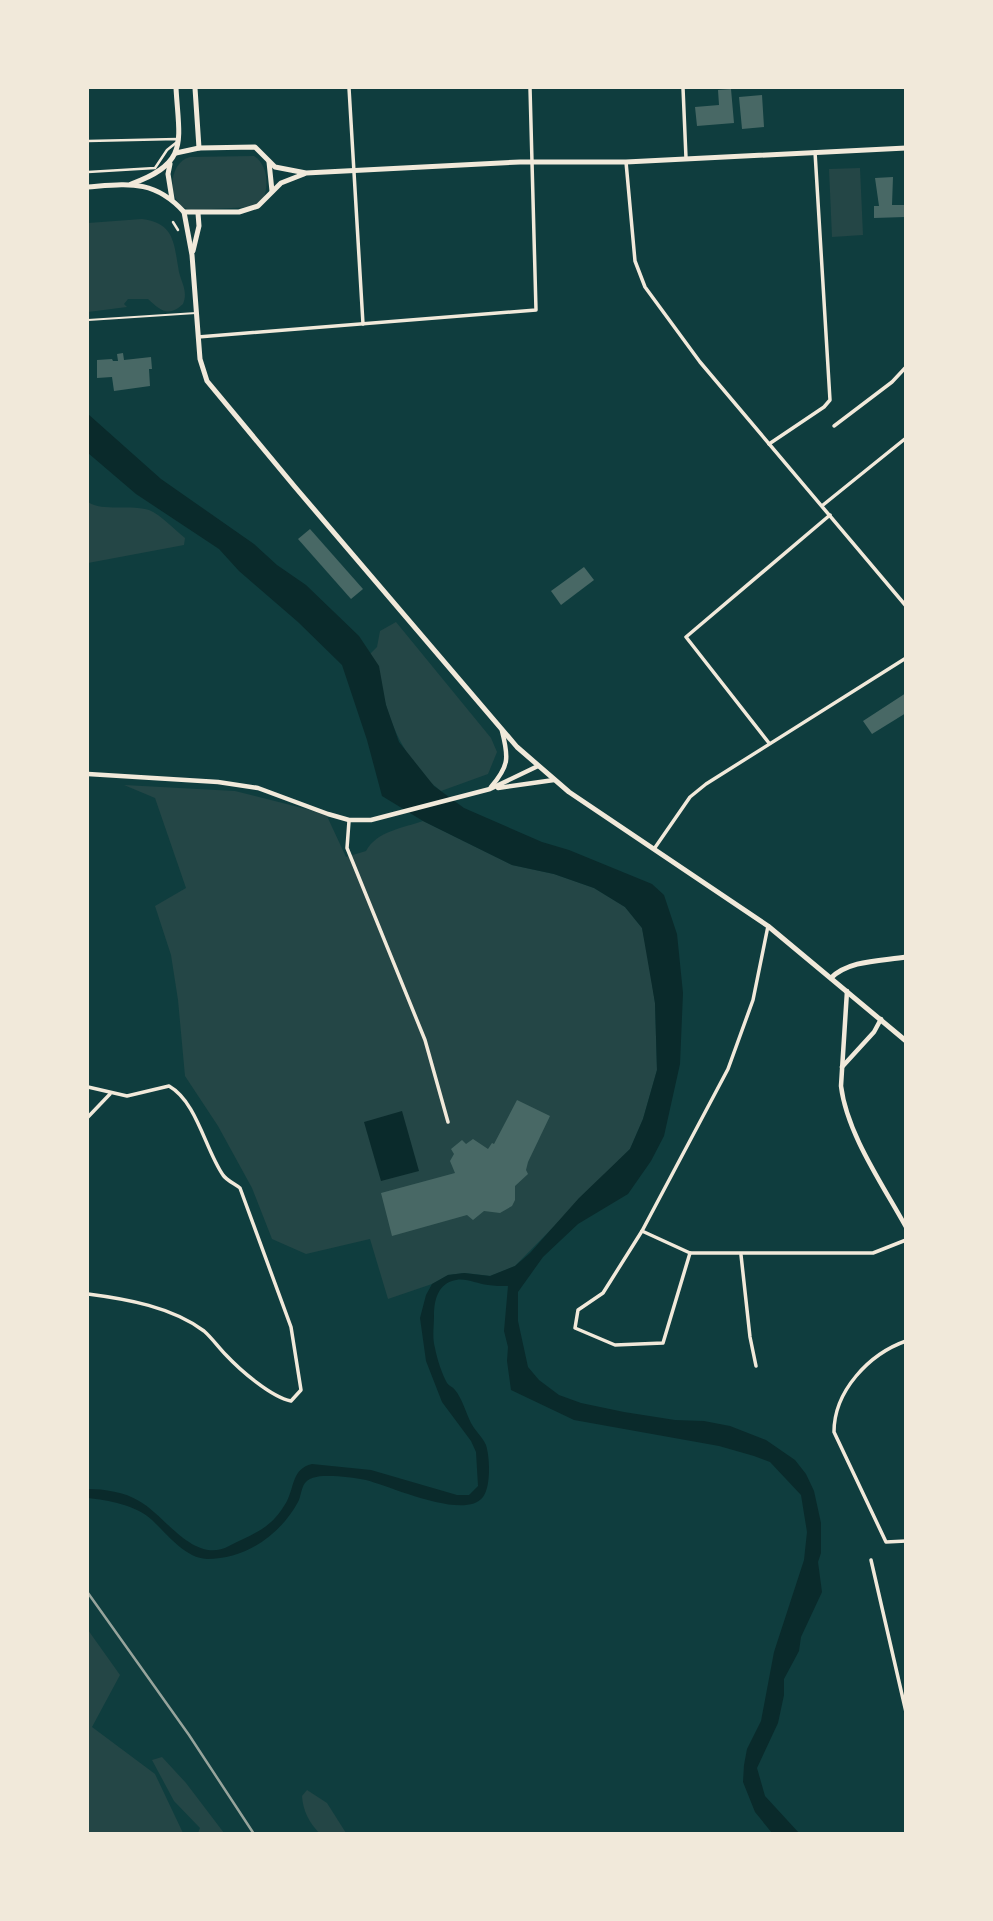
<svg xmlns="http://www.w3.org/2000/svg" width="993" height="1921" font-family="Lora,serif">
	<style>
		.green { fill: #244646 }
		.water { fill: #0a2a2b }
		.building { fill: #486865 }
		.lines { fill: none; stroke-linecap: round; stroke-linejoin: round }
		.service { stroke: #f1e9da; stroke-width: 2 }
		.pedestrian { stroke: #f1e9da; stroke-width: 2.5 }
		.minor { stroke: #f1e9da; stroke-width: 3.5 }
		.secondary { stroke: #f1e9da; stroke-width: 4.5 }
		.primary { stroke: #f1e9da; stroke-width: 5 }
		.rail { stroke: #97a49c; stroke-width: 2.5 }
	</style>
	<rect width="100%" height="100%" fill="#0f3d3e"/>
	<g class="green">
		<path d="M254,156C268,165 269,186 263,200L252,207L191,210C167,207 166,163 190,157Z"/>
		<path d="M860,168L863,235L832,237L829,169Z"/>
		<path d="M142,219C176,223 174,246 179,272C182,284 188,292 183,304C168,318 160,310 148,299H128L124,304L127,307L88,312V223Z"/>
		<path d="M88,502C103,512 130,504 149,510C161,515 175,530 185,538L184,545L88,563Z"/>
		<path d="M396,622L491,738L497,752L488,774L441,791C414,771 395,737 386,705C379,685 383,672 370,654L377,647L380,631Z"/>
		<path d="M124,785L235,791L326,814L346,857L366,851C377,831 403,828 423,821L512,865L554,874L594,888L625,907L642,928L648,956L655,1003L657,1070L643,1119L630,1149L515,1266L490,1276L465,1273L448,1275L432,1284L388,1299L370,1239L306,1254L272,1239L252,1188L218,1126L185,1076L178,1000L171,955L155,906L186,888L155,798Z"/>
		<path d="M88,1630L120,1675L92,1727L155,1774L183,1833H88Z"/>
		<path d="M162,1757L186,1783L224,1833H198L200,1828L174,1801L152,1760Z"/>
		<path d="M307,1790L327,1803L346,1833H319C309,1822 303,1811 302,1796Z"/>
	</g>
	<g class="water">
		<path d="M88,414L161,479L254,544L277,565L306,585L359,636L379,666L386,705L399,742L434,786L464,808L542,842L569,850L652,884L664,895L677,934L683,993L680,1064L664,1136L651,1161L628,1194L578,1224L543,1257L518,1292V1321L528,1367L539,1380L559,1395L581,1403L624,1412L675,1420L704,1421L730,1426L766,1440L795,1460L806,1474L814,1491L821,1523V1553L818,1562L822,1592L801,1637L799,1651L784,1679V1695L778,1723L757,1768L765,1796L799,1833H772L755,1812L743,1782L744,1765L747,1749L761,1721L774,1652L804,1560L807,1532L801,1495L770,1462L754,1456L719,1446L574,1420L511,1390L507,1361L508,1347L504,1331L508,1286C501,1286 494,1286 488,1285C477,1284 467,1278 456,1280C438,1283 434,1300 434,1316C434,1327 432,1337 435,1348C437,1359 442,1374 447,1383C449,1386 453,1387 455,1390C462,1398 466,1413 471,1423C475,1431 482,1436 486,1445C490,1458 491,1486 483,1497C465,1521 390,1486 366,1480C355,1478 341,1476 329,1476C322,1476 310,1476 305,1483C301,1488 301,1497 298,1502C280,1535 246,1559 207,1559C185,1558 167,1534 152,1520C136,1505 108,1500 88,1498V1489C104,1489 125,1492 139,1501C166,1516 194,1565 229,1546C242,1539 259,1533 271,1522C277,1517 283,1508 287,1501C295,1485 292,1469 312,1464L371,1470L457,1495H469L478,1486L476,1452L471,1441L442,1402L426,1361L420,1318L426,1295L432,1284L448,1275L464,1273L490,1276L515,1266L530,1253L579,1198L630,1149L643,1119L657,1070L655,1003L642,928L625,907L594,888L554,874L512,865L423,821L382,796L367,740L342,665L298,622L239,571L219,549L136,494L88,453Z"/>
		<path d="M402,1111L419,1171L381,1181L364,1122Z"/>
	</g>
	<g class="building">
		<path d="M731,89L734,123L697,126L695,107L719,105L718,90Z"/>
		<path d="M762,95L764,127L742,129L739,97Z"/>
		<path d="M893,177L892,205H905V217L874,218V206H879L875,178Z"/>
		<path d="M123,353L124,360L151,357L152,369H149L150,386L114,391L112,377L97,378V360L112,359L113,361H118L117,354Z"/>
		<path d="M310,529L363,589L351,599L298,539Z"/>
		<path d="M584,567L594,580L561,605L551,591Z"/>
		<path d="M906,693V713L872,734L863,721Z"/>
		<path d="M517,1100L550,1116L528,1162L526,1170L528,1174L515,1186V1200L512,1206L500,1213L484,1211L473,1220L467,1215L392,1236L381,1193L455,1173L450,1161L454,1154L451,1149L462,1140L466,1144L473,1139L488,1149L492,1143L494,1144Z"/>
	</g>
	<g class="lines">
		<path class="service" d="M88,320L196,313"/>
		<g class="pedestrian">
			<path d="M88,141L177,139V142L167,150L155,168L88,172"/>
			<path d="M173,222L178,230"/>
		</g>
		<g class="minor">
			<path d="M349,88L363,324"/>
			<path d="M683,88L686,158"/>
			<path d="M626,162L635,261L645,287L700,362L906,606"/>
			<path d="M198,337L536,310L530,88"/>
			<path d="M834,426L892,382L906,367"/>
			<path d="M769,444L824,407L830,400L815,152"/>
			<path d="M823,505L906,438"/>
			<path d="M769,743L686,637L830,515"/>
			<path d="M349,821L347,848L425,1040L448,1122"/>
			<path d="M654,849L690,797L706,784L906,658"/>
			<path d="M88,1087L127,1096L169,1086C197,1102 205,1149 223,1175C226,1180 235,1184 240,1188L291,1327L301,1390L291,1401C271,1397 240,1370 226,1355C219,1348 212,1338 204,1331C172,1307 127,1299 88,1294"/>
			<path d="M88,1117L110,1094"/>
			<path d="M642,1231L690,1253H873L906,1240"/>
			<path d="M690,1253L663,1343L615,1345L575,1328L578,1310L603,1293L642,1231L728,1069L753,1000L768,926"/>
			<path d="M741,1255L750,1337L756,1366"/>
			<path d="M906,1341C869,1354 834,1391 834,1432L886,1542L906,1541"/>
			<path d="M871,1560L906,1712"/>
		</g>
		<g class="secondary">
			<path d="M88,774L218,782L258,788L328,814L349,820H371L490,789L538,766"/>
			<path d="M491,787C509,766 509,758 502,731"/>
			<path d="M498,788L554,780"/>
			<path d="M847,991L841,1086C847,1134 883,1185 906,1227"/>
			<path d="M842,1067L874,1032L881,1019"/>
		</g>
		<g class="primary">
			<path d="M195,88L199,148"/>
			<path d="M176,153L199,148L255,147L275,167L306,173L520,162H626L906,148"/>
			<path d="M269,162L272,191"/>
			<path d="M170,164L168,174L172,199"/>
			<path d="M131,184C190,163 179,141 176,88"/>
			<path d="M88,187C128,184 154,179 184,212H239L258,206L281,183L304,174"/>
			<path d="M184,212L192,255L200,359L207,381L295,487L517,747L569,792L768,926L906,1041"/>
			<path d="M193,251L199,226L198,213"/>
			<path d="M831,978C849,960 881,961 906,957"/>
		</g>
		<path class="rail" d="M88,1593L189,1735L254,1834"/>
	</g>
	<rect width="993" height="1921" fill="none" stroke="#f1e9da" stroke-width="178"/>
</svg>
